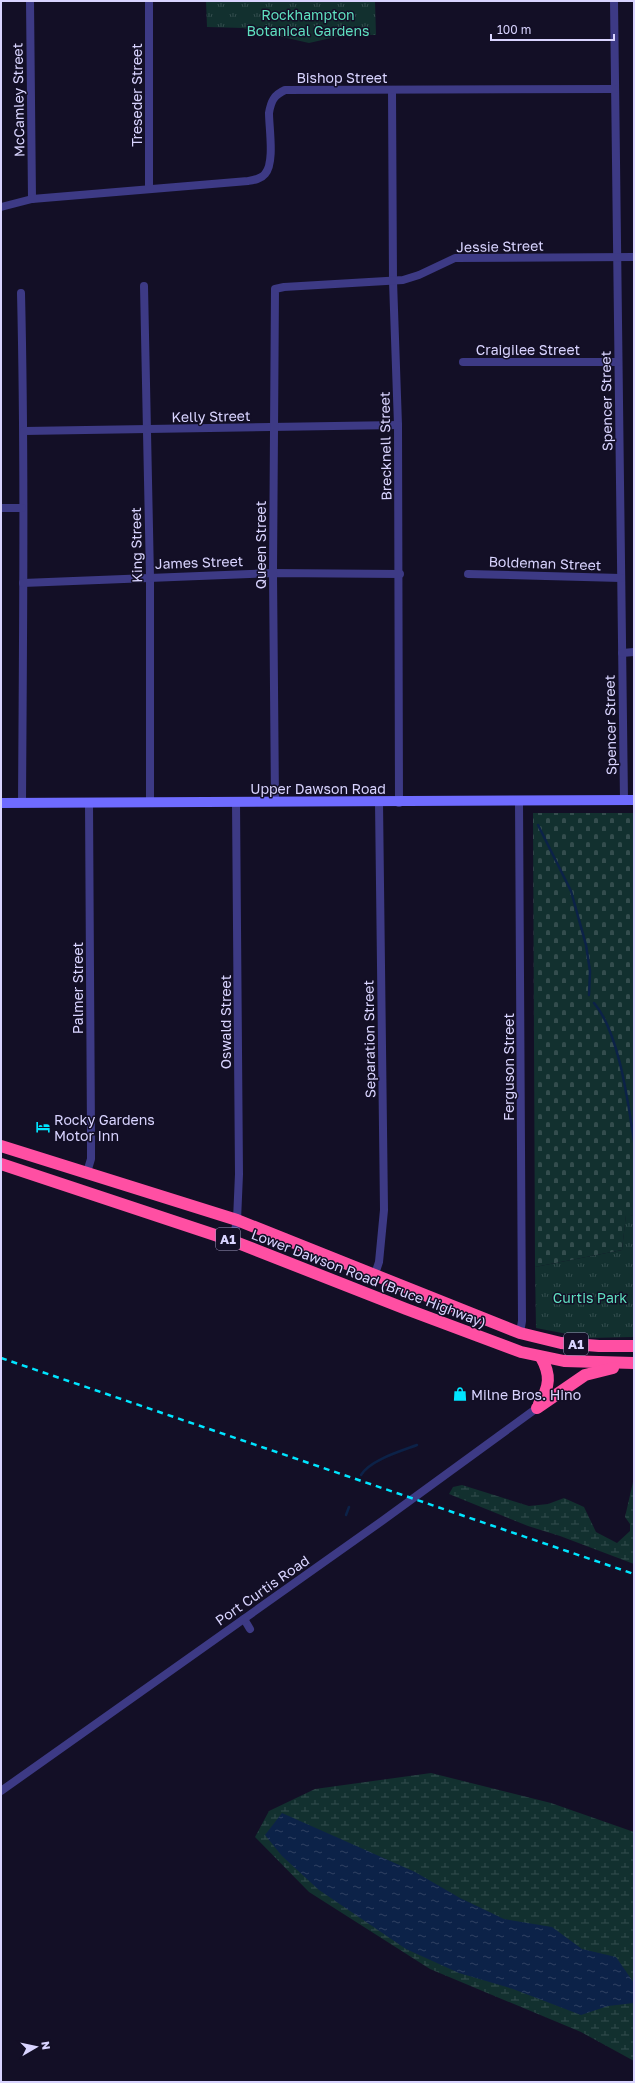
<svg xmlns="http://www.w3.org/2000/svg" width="635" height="2083" font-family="'Golos Text',sans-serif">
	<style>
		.grass { fill: url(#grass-tufts) }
		.wetland { fill: url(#wetland-marsh) }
		.cemetery { fill: url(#cemetery-stones) }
		.water { fill: url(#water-ripples) }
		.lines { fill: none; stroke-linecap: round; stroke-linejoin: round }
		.stream { stroke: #0c2248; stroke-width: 2.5 }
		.street { stroke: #3d3a85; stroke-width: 8 }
		.secondary { stroke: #6f6bff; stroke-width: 10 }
		.highway { stroke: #ff4fa3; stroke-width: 12 }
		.rail { stroke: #00e5ff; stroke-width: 2.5; stroke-dasharray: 6 5; stroke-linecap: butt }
		.labels { text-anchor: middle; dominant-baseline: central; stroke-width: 3; stroke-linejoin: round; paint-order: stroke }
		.shield { fill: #130f26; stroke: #9e99be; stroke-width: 1 }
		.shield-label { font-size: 13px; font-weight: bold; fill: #d9d4ff }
		.park-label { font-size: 14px; fill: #5fe0c0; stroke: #130f26 }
		.street-label { font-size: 14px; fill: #d9d4ff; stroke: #130f26 }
		.poi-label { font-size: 14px; fill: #d9d4ff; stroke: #130f26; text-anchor: start }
	</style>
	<defs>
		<pattern id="grass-tufts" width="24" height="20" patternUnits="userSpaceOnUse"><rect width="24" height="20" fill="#12302f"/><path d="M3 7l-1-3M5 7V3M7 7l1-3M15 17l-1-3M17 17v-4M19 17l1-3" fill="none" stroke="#344d4e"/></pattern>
		<pattern id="wetland-marsh" width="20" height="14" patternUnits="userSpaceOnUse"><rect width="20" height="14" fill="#12302f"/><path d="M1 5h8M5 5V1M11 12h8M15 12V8" fill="none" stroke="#344d4e"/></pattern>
		<pattern id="cemetery-stones" width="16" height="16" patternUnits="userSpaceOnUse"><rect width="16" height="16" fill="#12302f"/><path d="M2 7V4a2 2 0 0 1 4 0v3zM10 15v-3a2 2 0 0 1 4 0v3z" fill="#344d4e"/></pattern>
		<pattern id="water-ripples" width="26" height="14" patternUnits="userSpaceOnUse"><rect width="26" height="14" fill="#0c2248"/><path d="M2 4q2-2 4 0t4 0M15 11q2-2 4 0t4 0" fill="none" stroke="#2f4163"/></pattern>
	</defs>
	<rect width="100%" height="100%" fill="#130f26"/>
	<g class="grass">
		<path d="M206,1H375L376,35H344L309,43L243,28L207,27Z"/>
		<path d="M626,1214L634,1216V1337L588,1338L536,1328L535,1267L622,1250Z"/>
	</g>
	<g class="wetland">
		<path d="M633,1482L634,1564L560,1536L528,1526L449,1494L453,1487L462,1485L529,1506L548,1504L564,1498L584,1507L596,1532L617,1543L630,1531V1524L625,1517Z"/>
		<path d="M431,1773L551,1803L634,1832V2061L581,2032L430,1969L309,1892L255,1837L269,1811L315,1789Z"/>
	</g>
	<path class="cemetery" d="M533,813H634V1216L626,1215L622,1250L535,1267Z"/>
	<path class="water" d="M282,1813L415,1872L460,1898L504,1919L552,1927L582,1949L616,1957L634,1983V2003L608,2006L581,2015L513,1989L459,1973L406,1949L319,1890L282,1856L265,1835Z"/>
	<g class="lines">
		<g class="stream">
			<path d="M538,825L571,891L586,945L590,971L589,995"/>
			<path d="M594,1003C619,1032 628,1102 634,1141"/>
			<path d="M361,1475C370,1460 401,1451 417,1445"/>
			<path d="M346,1515L349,1507"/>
		</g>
		<g class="street">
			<path d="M30,1L32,199"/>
			<path d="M149,1V188"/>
			<path d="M614,1L624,801"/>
			<path d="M392,90L393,281L398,425L399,803"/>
			<path d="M1,207L32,199L248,181C254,180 261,179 265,174C275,163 269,128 269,113C271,101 274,95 285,90L615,89"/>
			<path d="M144,286L150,577V803"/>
			<path d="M21,293C25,463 23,633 22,803"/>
			<path d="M463,362H618"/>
			<path d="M24,431L398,425"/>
			<path d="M1,508H22"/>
			<path d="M468,574L621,578"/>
			<path d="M23,583L273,573L400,574"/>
			<path d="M622,653L634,652"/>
			<path d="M519,801L522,1321L520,1333"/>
			<path d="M275,802L273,573L275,289L284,287L403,280L419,275L455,258L634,257"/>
			<path d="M87,1172L91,1159V1136L89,803"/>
			<path d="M233,1241L237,1220L239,1174L236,802"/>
			<path d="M375,1274L379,1262L384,1210L379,802"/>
			<path d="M244,1619L250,1629"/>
			<path d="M1,1791L382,1521L537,1408"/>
		</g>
		<path class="secondary" d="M1,803L634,800"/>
		<g class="highway">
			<path d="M1,1146L237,1220L520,1333L561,1343L599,1346H634"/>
			<path d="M1,1164L233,1241L406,1309L521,1352L564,1361L634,1363"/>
			<path d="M539,1404C550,1386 551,1375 541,1357"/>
			<path d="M537,1408L585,1375L613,1368"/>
		</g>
		<path class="rail" d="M1,1358L634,1574"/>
	</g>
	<defs>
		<symbol id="hotel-bare" viewBox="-9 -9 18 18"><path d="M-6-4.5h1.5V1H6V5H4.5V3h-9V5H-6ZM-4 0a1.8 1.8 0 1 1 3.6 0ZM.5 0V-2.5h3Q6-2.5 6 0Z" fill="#00e5ff" stroke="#130f26" stroke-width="2.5" paint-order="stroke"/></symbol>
		<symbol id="shop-bare" viewBox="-9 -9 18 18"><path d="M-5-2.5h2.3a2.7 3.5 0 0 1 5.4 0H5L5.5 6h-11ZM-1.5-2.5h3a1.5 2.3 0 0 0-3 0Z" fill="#00e5ff" stroke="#130f26" stroke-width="2.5" paint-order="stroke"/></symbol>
	</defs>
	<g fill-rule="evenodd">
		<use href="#hotel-bare" x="33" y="1117" width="20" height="20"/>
		<use href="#shop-bare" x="450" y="1384" width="20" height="20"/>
	</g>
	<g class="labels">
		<g class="shield">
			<rect x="216" y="1228" width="24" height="22" rx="3"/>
			<rect x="564" y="1333" width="24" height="22" rx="3"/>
		</g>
		<g class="shield-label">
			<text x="228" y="1239">A1</text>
			<text x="576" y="1344">A1</text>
		</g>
		<g class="park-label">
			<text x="308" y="14">Rockhampton<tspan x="308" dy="16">Botanical Gardens</tspan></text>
			<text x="590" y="1297">Curtis Park</text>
		</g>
		<g class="street-label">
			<text x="342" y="77">Bishop Street</text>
			<text transform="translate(136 95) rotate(-90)">Treseder Street</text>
			<text transform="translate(18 100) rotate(-91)">McCamley Street</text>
			<text transform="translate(500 246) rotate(-1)">Jessie Street</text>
			<text x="528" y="349">Craigilee Street</text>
			<text transform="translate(606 401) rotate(-91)">Spencer Street</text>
			<text transform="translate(211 416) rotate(-1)">Kelly Street</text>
			<text transform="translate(385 446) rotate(-91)">Brecknell Street</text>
			<text transform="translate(136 545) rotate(-91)">King Street</text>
			<text transform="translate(260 545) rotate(-90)">Queen Street</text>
			<text transform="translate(199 562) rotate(-2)">James Street</text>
			<text transform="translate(545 563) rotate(2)">Boldeman Street</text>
			<text transform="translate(610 725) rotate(-91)">Spencer Street</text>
			<text x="318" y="788">Upper Dawson Road</text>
			<text transform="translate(77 988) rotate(-90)">Palmer Street</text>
			<text transform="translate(225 1022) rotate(-90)">Oswald Street</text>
			<text transform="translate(369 1039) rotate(-91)">Separation Street</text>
			<text transform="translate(508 1067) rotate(-90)">Ferguson Street</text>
			<text transform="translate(369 1278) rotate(21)">Lower Dawson Road (Bruce Highway)</text>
			<text transform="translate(262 1590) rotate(-35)">Port Curtis Road</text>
		</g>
		<g class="poi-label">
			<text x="54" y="1119">Rocky Gardens<tspan x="54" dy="16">Motor Inn</tspan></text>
			<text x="471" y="1394">Milne Bros. Hino</text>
		</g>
	</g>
	<rect width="635" height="2083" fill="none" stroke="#d9d4ff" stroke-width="4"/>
	<g transform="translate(36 2047) rotate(81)" stroke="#130f26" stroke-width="3" paint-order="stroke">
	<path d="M0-3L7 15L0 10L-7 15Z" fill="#d9d4ff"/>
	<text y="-6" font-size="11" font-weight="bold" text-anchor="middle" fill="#d9d4ff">N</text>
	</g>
	<path d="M491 34v6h123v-6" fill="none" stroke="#d9d4ff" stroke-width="2"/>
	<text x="497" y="34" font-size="12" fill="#d9d4ff" stroke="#130f26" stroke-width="3" paint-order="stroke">100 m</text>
</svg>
